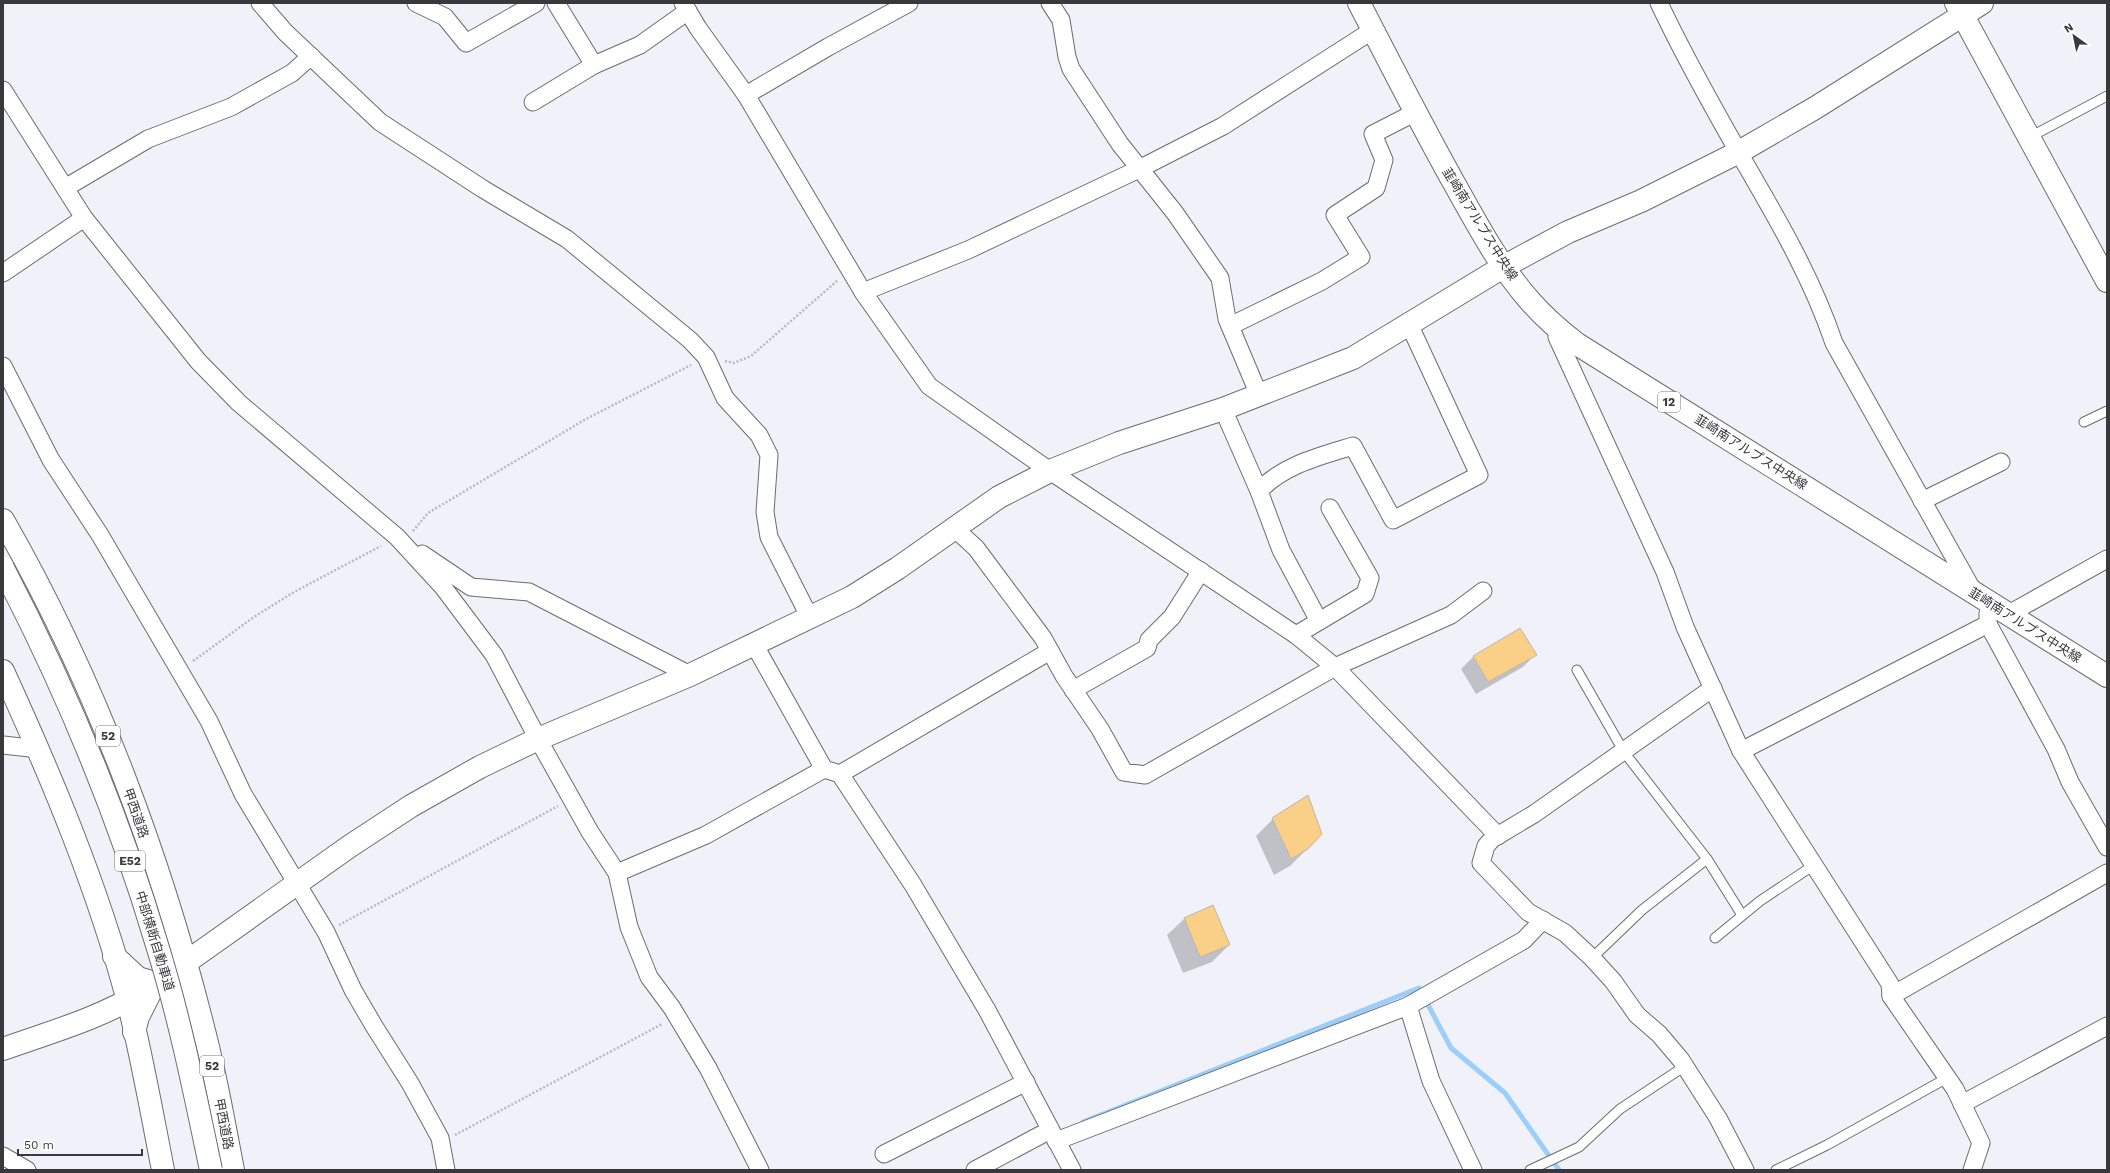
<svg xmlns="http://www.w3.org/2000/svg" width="2110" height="1173" font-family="'Work Sans','Noto Sans JP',sans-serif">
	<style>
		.shadow { fill: #0003 }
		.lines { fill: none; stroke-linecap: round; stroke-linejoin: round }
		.stream { stroke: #9bcef9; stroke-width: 5 }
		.building { fill: #fad089; stroke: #bab6b0 }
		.service-casing { stroke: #6b6c72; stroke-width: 11 }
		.minor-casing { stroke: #6b6c72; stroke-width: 19 }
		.tertiary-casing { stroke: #6b6c72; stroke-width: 24 }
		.primary-casing { stroke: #6b6c72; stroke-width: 24 }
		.trunk-casing { stroke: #6b6c72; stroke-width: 24 }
		.path { stroke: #b8b9be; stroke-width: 2.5; stroke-dasharray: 2 2; stroke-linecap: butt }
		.service { stroke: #fff; stroke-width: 9 }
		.minor { stroke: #fff; stroke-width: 17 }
		.tertiary { stroke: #fff; stroke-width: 22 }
		.primary { stroke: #fff; stroke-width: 22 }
		.trunk { stroke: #fff; stroke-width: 22 }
		.motorway-bridge-casing { stroke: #6b6c72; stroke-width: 24; stroke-linecap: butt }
		.motorway-bridge { stroke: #fff; stroke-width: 22 }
		.labels { text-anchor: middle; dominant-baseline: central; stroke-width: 3; stroke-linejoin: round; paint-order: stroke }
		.shield { fill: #fff; stroke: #747476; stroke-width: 1 }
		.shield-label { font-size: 12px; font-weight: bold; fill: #39393c }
		.street-label { font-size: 13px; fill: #39393c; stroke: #fff }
	</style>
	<rect width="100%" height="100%" fill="#f1f2f9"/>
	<g class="shadow">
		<path d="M1520,629L1535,655L1523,667L1476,694L1461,669L1473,657Z"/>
		<path d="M1273,819L1308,848L1290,866L1274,875L1256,836Z"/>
		<path d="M1184,919L1229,945L1212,962L1183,973L1167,935Z"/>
	</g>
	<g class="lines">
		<path class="stream" d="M1083,1122L1419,988L1451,1048L1505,1093L1559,1170"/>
	</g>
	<g class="building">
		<path d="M1520,628L1537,655L1488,682L1473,656Z"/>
		<path d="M1308,795L1322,834L1308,849L1291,859L1272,818Z"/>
		<path d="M1213,905L1230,945L1200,957L1184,918Z"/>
	</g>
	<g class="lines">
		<defs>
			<g id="service">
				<path d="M2030,137L2107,96"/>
				<path d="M2084,422L2107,411"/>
				<path d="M1577,670L1624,752L1707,859L1742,915"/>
				<path d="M1715,938L1760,901L1814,865"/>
				<path d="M1592,958L1642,910L1707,859"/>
				<path d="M1530,1170L1579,1147L1620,1109L1685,1066"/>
				<path d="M1776,1170L1827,1145L1947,1078"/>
			</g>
			<g id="minor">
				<path d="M260,3L285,32L380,122L483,189L567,239L690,340L706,357L725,398L759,435L769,455L765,512L769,537L810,618"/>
				<path d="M416,3L445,17L466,43L536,3"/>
				<path d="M556,3L594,65L640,45L688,11"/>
				<path d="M683,3L698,28L746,95L863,292L929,386L1050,471L1296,635L1335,667L1498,836"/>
				<path d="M1050,3L1061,20L1067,57L1071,69L1120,144L1175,213L1220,278L1227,319L1259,395"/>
				<path d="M1659,3C1683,54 1711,104 1739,153C1775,215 1811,275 1834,343L1973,591"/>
				<path d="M3,90L84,218L198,361L239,403L397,537L443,587L494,655L538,739L590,832L617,873L629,927L649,977L672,1008L708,1068L760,1170"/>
				<path d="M746,95L828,47L909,3"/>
				<path d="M533,102L594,65"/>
				<path d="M65,188L148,139L231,107L292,73L311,56"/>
				<path d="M3,273L84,218"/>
				<path d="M863,292L968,250L1139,169L1223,126L1373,30"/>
				<path d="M1230,326L1322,281L1361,257L1335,215L1376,188L1384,160L1373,134L1416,112"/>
				<path d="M1557,327V337L1665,572L1685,627L1741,751L1890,984L1891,996L1955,1089L1981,1143L1972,1170"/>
				<path d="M3,366L51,460L100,535L209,721L243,794L326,932L353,990L374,1026L410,1083L440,1138L446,1170"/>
				<path d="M1223,409L1259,491"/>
				<path d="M1922,501L2001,462"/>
				<path d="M953,527L976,548L1043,638L1064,676L1100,729L1124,772L1145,775L1335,667L1451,615L1483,591"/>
				<path d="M422,554L471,587L529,592L690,675"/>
				<path d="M1988,613V624L2056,749L2070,782L2107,847"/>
				<path d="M2007,615L2107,559"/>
				<path d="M1319,621L1281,550L1259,491C1283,465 1320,456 1353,446L1393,520L1479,475L1409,324"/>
				<path d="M1296,635L1365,594L1370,578L1330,508"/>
				<path d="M754,644L824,769L840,774L913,885L987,1010L1072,1170"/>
				<path d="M1713,688L1534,814L1492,839L1486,846L1481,863L1528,912L1565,933L1592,958L1613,981L1637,1015L1659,1034L1681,1060L1718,1118L1745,1170"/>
				<path d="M1073,690L1147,648L1149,640L1172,617L1201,571"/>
				<path d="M3,745L39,749"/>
				<path d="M1741,751L1988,624"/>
				<path d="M840,774L1050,651"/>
				<path d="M617,873L706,835L824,769"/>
				<path d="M1891,996L2107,873"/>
				<path d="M1408,1006L1431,1081L1473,1170"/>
				<path d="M1962,1104L2107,1026"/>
				<path d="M1056,1141L1408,1006L1524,940L1543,920"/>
				<path d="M884,1154L1026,1082"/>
				<path d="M3,1156L27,1170"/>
				<path d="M975,1170L1050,1130"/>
			</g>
			<g id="tertiary">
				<path d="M1956,3L2107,281"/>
				<path d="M171,973L350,846L411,806L480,767L538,739L690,675L852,597L898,568L999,497L1050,471L1119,443L1223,409L1353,358L1503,267L1568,232L1641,201L1739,152L1815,108L1982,3"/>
				<path d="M3,1049C51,1032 101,1018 144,991"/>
			</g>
			<path id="primary" d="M1359,3C1390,63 1421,124 1454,183C1477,224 1499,266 1530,301C1544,317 1560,331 1577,344L2107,676"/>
			<g id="trunk">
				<path d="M3,520C96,682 164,866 208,1047C218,1088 225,1129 233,1170"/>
				<path d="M3,671C52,778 98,888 128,1001C142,1057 152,1114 163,1170"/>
				<path d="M114,956L138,978L155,983L138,1017L134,1032"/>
			</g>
		</defs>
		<use href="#service" class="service-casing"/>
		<use href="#minor" class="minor-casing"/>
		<use href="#tertiary" class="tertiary-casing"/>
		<use href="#primary" class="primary-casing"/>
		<use href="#trunk" class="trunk-casing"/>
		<g class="path">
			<path d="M725,361L734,363L751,356L838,280"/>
			<path d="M413,531L428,513L586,419L691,365"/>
			<path d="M193,661L254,617L294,592L381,546"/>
			<path d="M339,925L558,806"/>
			<path d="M455,1135L662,1024"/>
		</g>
		<use href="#service" class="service"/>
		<use href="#minor" class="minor"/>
		<use href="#tertiary" class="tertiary"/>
		<use href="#primary" class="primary"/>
		<use href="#trunk" class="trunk"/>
		<defs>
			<path id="motorway-bridge" d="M3,568C66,689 118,814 157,945C180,1019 195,1094 211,1170"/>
		</defs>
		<use href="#motorway-bridge" class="motorway-bridge-casing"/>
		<use href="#motorway-bridge" class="motorway-bridge"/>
	</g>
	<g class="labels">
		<g class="shield">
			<rect x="1658" y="392" width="22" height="20" rx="3"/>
			<rect x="96" y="726" width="24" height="20" rx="3"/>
			<rect x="115" y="851" width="30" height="20" rx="3"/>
			<rect x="200" y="1056" width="24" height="20" rx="3"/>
		</g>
		<g class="shield-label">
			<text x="1669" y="402">12</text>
			<text x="108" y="736">52</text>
			<text x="130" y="861">E52</text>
			<text x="212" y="1066">52</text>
		</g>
		<g class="street-label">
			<text transform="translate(1480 224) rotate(58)">韮崎南アルプス中央線</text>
			<text transform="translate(1751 452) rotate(32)">韮崎南アルプス中央線</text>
			<text transform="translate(2025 625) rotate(32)">韮崎南アルプス中央線</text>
			<text transform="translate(136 813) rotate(71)">甲西道路</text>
			<text transform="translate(155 941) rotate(73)">中部横断自動車道</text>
			<text transform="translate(224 1124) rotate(79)">甲西道路</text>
		</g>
	</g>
	<rect width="2110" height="1173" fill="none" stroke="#39393c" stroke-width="8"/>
	<g transform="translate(2074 36) rotate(327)" stroke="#ffffff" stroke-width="3" paint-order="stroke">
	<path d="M0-3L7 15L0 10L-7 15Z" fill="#39393c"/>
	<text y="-6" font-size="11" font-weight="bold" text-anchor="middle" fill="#39393c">N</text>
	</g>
	<path d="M18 1149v6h124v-6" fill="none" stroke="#39393c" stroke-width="2"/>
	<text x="24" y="1149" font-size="12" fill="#39393c" stroke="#ffffff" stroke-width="3" paint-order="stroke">50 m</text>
</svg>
